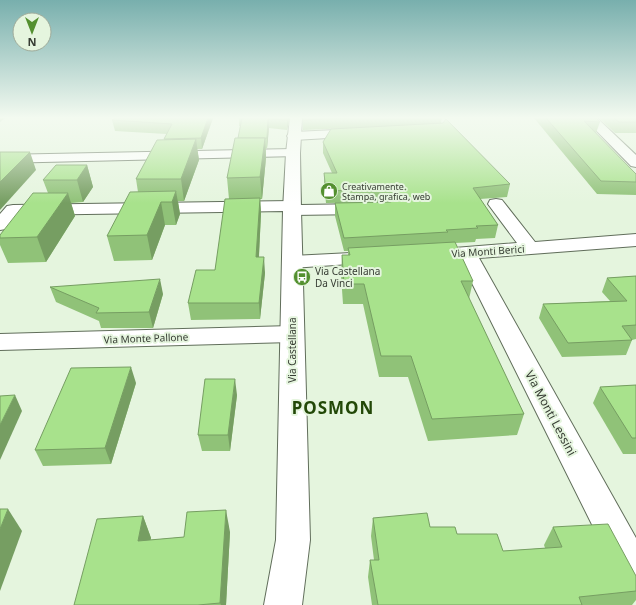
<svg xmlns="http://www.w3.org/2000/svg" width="636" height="605" font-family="'Noto Sans',sans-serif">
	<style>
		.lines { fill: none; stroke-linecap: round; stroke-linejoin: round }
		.minor-casing { stroke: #616e5b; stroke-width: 2 }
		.major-casing { stroke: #616e5b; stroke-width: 2 }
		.minor { fill: #fff; fill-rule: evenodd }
		.major { fill: #fff; fill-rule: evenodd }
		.wall { fill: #90c278 }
		.shaded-wall { fill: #769e62 }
		.building { fill: #a8e28c; stroke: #769e62 }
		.labels { text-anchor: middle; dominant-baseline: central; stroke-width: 4; stroke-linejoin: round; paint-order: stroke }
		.far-poi-label { font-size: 9px; fill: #363c33; stroke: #e5f5de; text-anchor: start }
		.street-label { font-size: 10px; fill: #363c33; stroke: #e5f5de }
		.poi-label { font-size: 10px; fill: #363c33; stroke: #e5f5de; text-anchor: start }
		.near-street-label { font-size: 12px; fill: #363c33; stroke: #e5f5de }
		.near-district-label { font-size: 17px; font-weight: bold; letter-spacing: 1px; fill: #224807; stroke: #e5f5de }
	</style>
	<rect width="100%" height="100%" fill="#e5f5de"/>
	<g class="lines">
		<defs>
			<g id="minor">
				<path d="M584,118H597L636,155V167L631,166Z"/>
				<path d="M357,129L362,130L364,133L362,136L294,140L289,139L287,136L289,133L294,132Z"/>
				<path d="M293,149L298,150L300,153L298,156L0,163V155Z"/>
				<path d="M496,199L502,200L535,242L636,234V246L479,258L636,538V592L623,587L460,259L447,258L444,254L447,250L454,248L517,243L488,204L490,200Z"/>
				<path d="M292,201L300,205L365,204L371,205L374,209L371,213L365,214L292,215L286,214L284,211L18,215L6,229L0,230V214L7,206L13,205Z"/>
				<path d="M371,252L378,254L381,258L378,262L292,268L285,266L282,262L285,258L292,256Z"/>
				<path d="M292,326L300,328L304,334L300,340L292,342L0,350V334Z"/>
			</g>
			<path id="major" d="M290,118H302L300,153L301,210L310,540L302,605H264L276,540L283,210L286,153Z"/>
		</defs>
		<use href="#minor" class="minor-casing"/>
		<use href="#major" class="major-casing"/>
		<use href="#minor" class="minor"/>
		<use href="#major" class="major"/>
	</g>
	<g class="wall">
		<path d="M106,118H213L202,149H197L199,160L184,201H178L180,214L176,225H165L152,260L114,261L107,236L138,192L136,179L165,140L164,139L167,134L115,131L112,120L115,118Z"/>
		<path d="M239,118H290L287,130L269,128L267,148H266V158L262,199H260L261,213L259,257L265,273L260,319L191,320L188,303L215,270L229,199L227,178L238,138L240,126H239Z"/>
		<path d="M303,118H442L441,123L510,184L507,197L480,199L498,225L495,238L476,239L475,242L455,243L473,281L469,299L524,414L517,435L428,441L408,377H379L363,304H343L341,275L342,255H348V251H344L335,216V203L391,202L326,203L324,185V173H332L323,153V142L375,127L303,130Z"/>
		<path d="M534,118H596L600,122L596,133H595L636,174V195L597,194Z"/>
		<path d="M599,118H636V133H615Z"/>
		<path d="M87,165L93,187L83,202L71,203L75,216L46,262L8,263L0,245V235L48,193L43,180Z"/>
		<path d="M636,276V339L632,340L626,355L562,357L539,318L543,304L610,301L602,292L607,278Z"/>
		<path d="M50,287L163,294L153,328H101L99,321L56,302Z"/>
		<path d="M136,383L111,464L43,466L35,450Z"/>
		<path d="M636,385V454H623L593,403L600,387Z"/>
		<path d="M237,395L230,451H202L198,435Z"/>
		<path d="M143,516L151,538L150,540L184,537L230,532L226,605H74Z"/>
		<path d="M373,518L430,527L457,534L503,551L545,548L544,545L553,527L636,591V600L632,605H372L368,577L370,560H374L371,536Z"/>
	</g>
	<g class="shaded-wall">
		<path d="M0,118H5L0,122Z"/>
		<path d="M208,118H213L202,149L201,138Z"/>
		<path d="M287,118H290L287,130Z"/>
		<path d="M268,119L269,128L267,148V138Z"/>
		<path d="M265,138L266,158L262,199L260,177Z"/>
		<path d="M196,139L199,160L184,201L181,179Z"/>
		<path d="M30,152L36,170L0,210V182Z"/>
		<path d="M87,165L93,187L83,202L77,180Z"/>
		<path d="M176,191L180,214L176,225L172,202Z"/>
		<path d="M68,193L75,216L46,262L37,237Z"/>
		<path d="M260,198L261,213L258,273L256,257Z"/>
		<path d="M161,202L165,225L152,260L147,235Z"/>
		<path d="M264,257L265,273L260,319L259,303Z"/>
		<path d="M160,279L163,294L153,328L149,312Z"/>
		<path d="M131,367L136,383L111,464L105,448Z"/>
		<path d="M235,379L237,395L230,451L228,435Z"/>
		<path d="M15,395L22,411L0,460V425Z"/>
		<path d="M8,509L22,531L0,591V529Z"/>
		<path d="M226,510L230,532L226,605H221L220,603Z"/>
		<path d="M143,516L151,538L146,563L138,541Z"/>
	</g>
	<g class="building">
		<path d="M115,118H208L201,138L164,139L172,124L112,120Z"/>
		<path d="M242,118H287V120L268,119L267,138H238Z"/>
		<path d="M303,118H349L303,120Z"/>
		<path d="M546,118H596L600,122L584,121L636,174V182L601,181Z"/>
		<path d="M614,118H636V122H619Z"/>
		<path d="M446,119L510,184L473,188L498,225L476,226L478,228L446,230L448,232L344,238L335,203L390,202L397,200L401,196L397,191L390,189L326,191L324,173H337L323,142L331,129L443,123Z"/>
		<path d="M235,138H265L260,177L227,178Z"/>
		<path d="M196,139L181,179H136L157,140Z"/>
		<path d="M0,152H30L0,182Z"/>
		<path d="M56,165H87L77,180H43Z"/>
		<path d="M176,191L172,202H161L147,235L107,236L130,192Z"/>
		<path d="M33,193H68L37,237L0,238V235Z"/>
		<path d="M260,198L256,257H264L259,303H188L196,270H215L225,199Z"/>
		<path d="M455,242L473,281H461L524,414L432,419L411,356H381L364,284H344L342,255H350L348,248Z"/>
		<path d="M636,276V325L622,326L632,340L568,343L543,304L627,301L607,278Z"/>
		<path d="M160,279L149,312L96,313L99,308L50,287Z"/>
		<path d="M131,367L105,448L35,450L71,368Z"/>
		<path d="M205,379H235L228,435H198Z"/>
		<path d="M636,385V438H632L600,387Z"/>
		<path d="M15,395L0,425V396Z"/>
		<path d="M0,509H8L0,529Z"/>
		<path d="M226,510L220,603L198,605H74L97,519L143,516L138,541L184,537L187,512Z"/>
		<path d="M427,513L430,527H455L457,534H497L503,551L562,547L553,527L608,524L636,576V591L579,597L582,605H378L370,560H379L373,518Z"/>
	</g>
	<linearGradient id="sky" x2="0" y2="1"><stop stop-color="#78afad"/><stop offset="0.58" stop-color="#f3faf0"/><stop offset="1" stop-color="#f3faf0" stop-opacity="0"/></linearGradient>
	<rect width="636" height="203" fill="url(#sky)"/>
	<defs>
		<symbol id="shop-disc" viewBox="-11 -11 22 22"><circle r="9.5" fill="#549030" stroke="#e5f5de"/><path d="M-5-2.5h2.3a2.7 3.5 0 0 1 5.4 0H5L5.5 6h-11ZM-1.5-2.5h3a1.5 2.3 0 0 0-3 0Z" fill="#fff"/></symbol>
		<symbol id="bus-disc" viewBox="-11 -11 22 22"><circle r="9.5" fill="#549030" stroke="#e5f5de"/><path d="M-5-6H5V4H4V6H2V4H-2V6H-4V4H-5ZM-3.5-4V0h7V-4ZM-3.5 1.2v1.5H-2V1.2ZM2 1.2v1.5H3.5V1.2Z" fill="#fff"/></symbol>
	</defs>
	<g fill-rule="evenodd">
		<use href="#shop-disc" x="319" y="181" width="20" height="20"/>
		<use href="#bus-disc" x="292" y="267" width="20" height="20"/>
	</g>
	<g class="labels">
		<g class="far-poi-label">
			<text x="342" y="186">Creativamente.<tspan x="342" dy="10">Stampa, grafica, web</tspan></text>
		</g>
		<g class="street-label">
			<text transform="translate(488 251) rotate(-4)">Via Monti Berici</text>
			<text transform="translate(146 338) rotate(-2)">Via Monte Pallone</text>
			<text transform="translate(292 350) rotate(-90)">Via Castellana</text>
		</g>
		<g class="poi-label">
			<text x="315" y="271">Via Castellana<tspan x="315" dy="12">Da Vinci</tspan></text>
		</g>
		<g class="near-street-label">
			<text transform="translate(551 413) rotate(62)">Via Monti Lessini</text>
		</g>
		<g class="near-district-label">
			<text x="333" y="407">POSMON</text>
		</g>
	</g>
	<g transform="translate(32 32) rotate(180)"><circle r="19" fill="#e5f5de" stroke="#9fab9a"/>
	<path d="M0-3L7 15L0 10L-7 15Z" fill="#549030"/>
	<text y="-6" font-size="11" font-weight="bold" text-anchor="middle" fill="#363c33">N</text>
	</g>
</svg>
